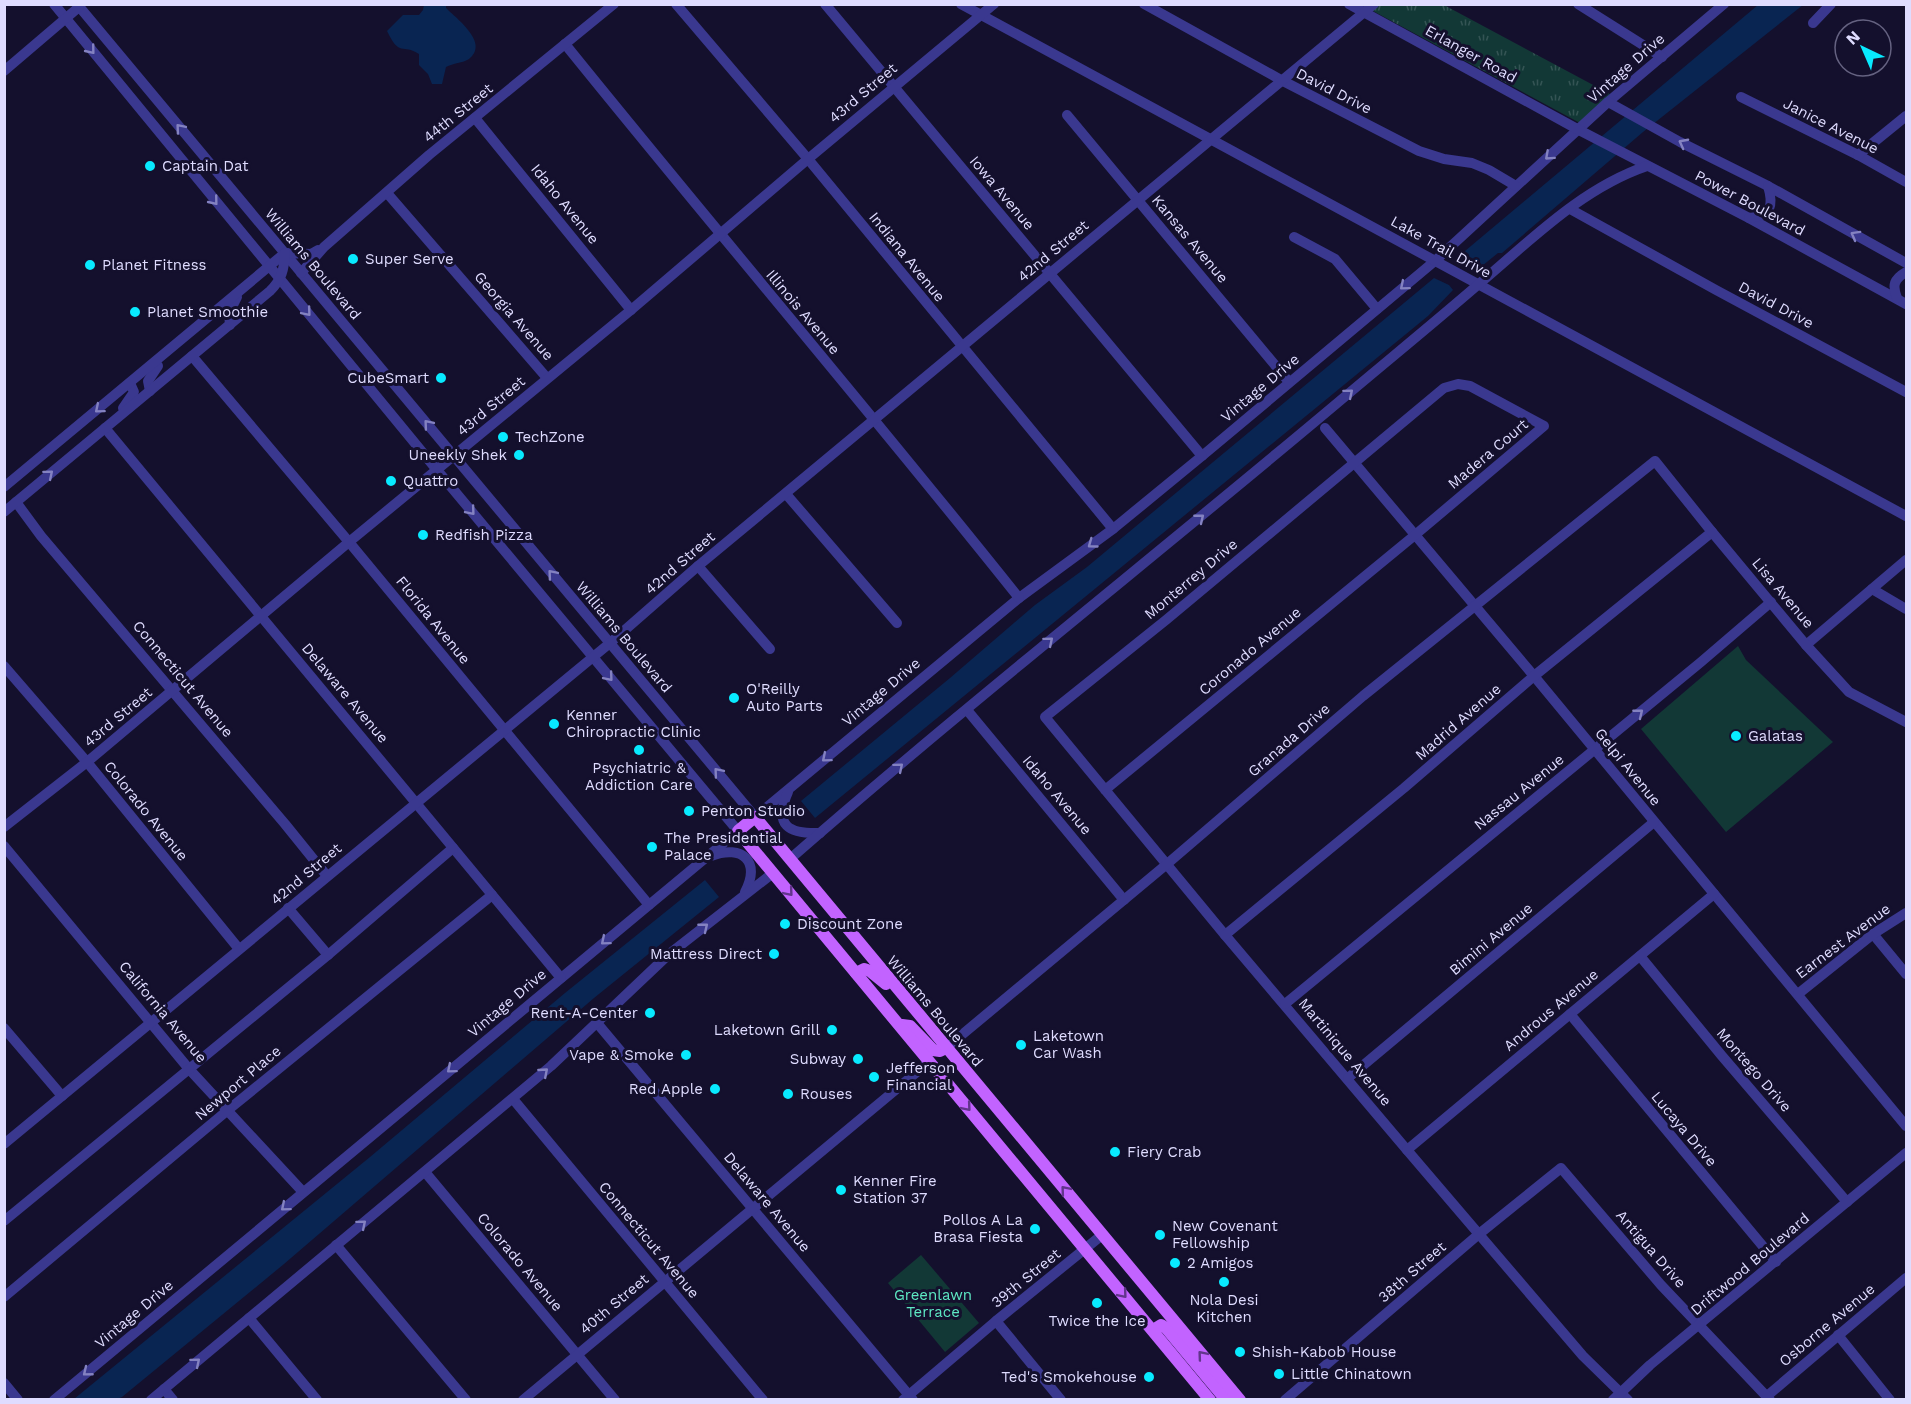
<svg xmlns="http://www.w3.org/2000/svg" width="1911" height="1404" font-family="'Work Sans',sans-serif">
	<style>
		.grass { fill: url(#grass-tufts) }
		.park { fill: #123836 }
		.water { fill: #092552 }
		.lines { fill: none; stroke-linecap: round; stroke-linejoin: round }
		.minor { stroke: #3a388f; stroke-width: 10 }
		.major { stroke: #c263ff; stroke-width: 12 }
		.oneway { stroke: #8482c1 }
		.oneway2 { stroke: #62358c }
		.poi-dot { fill: #08eaff; stroke: #14102d; stroke-width: 2 }
		.labels { text-anchor: middle; dominant-baseline: central; stroke-width: 6; stroke-linejoin: round; paint-order: stroke }
		.street-label { font-size: 15px; fill: #dfdcff; stroke: #14102d }
		.poi-label { font-size: 15px; fill: #dfdcff; stroke: #14102d; text-anchor: start }
		.park-label { font-size: 15px; fill: #5ee9c4; stroke: #14102d }
	</style>
	<defs>
		<pattern id="grass-tufts" width="24" height="20" patternUnits="userSpaceOnUse" patternTransform="scale(1.5)"><rect width="24" height="20" fill="#123836"/><path d="M3 7l-1-3M5 7V3M7 7l1-3M15 17l-1-3M17 17v-4M19 17l1-3" fill="none" stroke="#345454"/></pattern>
	</defs>
	<rect width="100%" height="100%" fill="#14102d"/>
	<path class="grass" d="M1362,5H1444L1610,94L1580,123Z"/>
	<g class="park">
		<path d="M1738,646L1746,660L1833,742L1726,832L1641,729Z"/>
		<path d="M921,1255L979,1323L945,1352L888,1283Z"/>
	</g>
	<g class="water">
		<path d="M424,5H446V8C457,19 490,43 469,59C463,63 453,63 446,67L442,84H432L428,74L419,65V54C402,43 400,58 387,31L403,15H419L423,10Z"/>
		<path d="M1758,5H1803L1643,132L1502,253H1498L1477,270L1460,261L1465,251Z"/>
		<path d="M1434,278L1449,285L1453,290L1428,316L815,818L801,801L950,678L1035,605L1087,567Z"/>
		<path d="M705,880L719,897L594,998L284,1264L122,1397L117,1399H74L370,1157L565,993Z"/>
	</g>
	<g class="lines">
		<g class="minor">
			<path d="M54,4L437,470L738,831L54,1400"/>
			<path d="M77,4L755,817L1019,598L1113,529L1202,456L1436,260L1608,102L1724,4"/>
			<path d="M676,4L808,159L1113,529"/>
			<path d="M825,4L1202,456"/>
			<path d="M961,4L1906,516"/>
			<path d="M1144,4L1283,81L1419,151L1444,159L1472,163L1489,170L1516,186"/>
			<path d="M1349,4L1579,130L1749,218L1906,304"/>
			<path d="M1578,4L1662,57"/>
			<path d="M1813,23L1831,4"/>
			<path d="M565,44C715,230 870,411 1019,598"/>
			<path d="M4,71L79,7"/>
			<path d="M1741,97L1858,155L1906,182"/>
			<path d="M1608,102L1680,142L1768,186L1906,263"/>
			<path d="M1067,115L1289,382"/>
			<path d="M475,118L631,310"/>
			<path d="M1858,155L1906,116"/>
			<path d="M387,193L547,378"/>
			<path d="M1570,209L1716,290L1906,392"/>
			<path d="M1749,218C1771,215 1774,207 1768,186"/>
			<path d="M1294,237L1335,259L1377,309"/>
			<path d="M285,253L311,254L318,250"/>
			<path d="M301,273L324,247L429,155L614,4"/>
			<path d="M1897,298C1892,285 1894,279 1906,272"/>
			<path d="M230,325L229,313L237,297"/>
			<path d="M192,356L349,542L649,905"/>
			<path d="M150,391L148,381L158,366"/>
			<path d="M123,408L134,392L130,383"/>
			<path d="M105,428L561,978"/>
			<path d="M1325,428L1534,676L1906,1126"/>
			<path d="M4,487L285,253"/>
			<path d="M786,494L897,623"/>
			<path d="M16,502L41,536L285,824L327,876"/>
			<path d="M4,512L270,291C282,279 284,270 285,253"/>
			<path d="M698,566L770,649"/>
			<path d="M1872,589L1906,609"/>
			<path d="M1806,645L1906,560"/>
			<path d="M4,666L87,762L239,949"/>
			<path d="M967,710L1124,900"/>
			<path d="M1105,790L1415,535L1544,426L1470,386L1458,384L1444,388L1166,620L1045,717L1225,935L1407,1150L1583,1356L1628,1400"/>
			<path d="M788,792C773,826 789,834 820,833"/>
			<path d="M4,827L87,762L349,542L631,310L808,159L994,4"/>
			<path d="M4,846L189,1069L303,1192"/>
			<path d="M711,856C743,844 761,862 745,892"/>
			<path d="M790,859C972,700 1163,550 1348,394C1392,357 1436,321 1480,283C1531,240 1582,188 1647,166"/>
			<path d="M288,908L328,955"/>
			<path d="M1873,934L1906,974"/>
			<path d="M1225,935L1404,788L1534,676L1712,532"/>
			<path d="M1640,956L1722,1056L1847,1202"/>
			<path d="M1798,994L1873,934L1906,913"/>
			<path d="M1285,1004L1701,662L1771,602"/>
			<path d="M1570,1014L1776,1262"/>
			<path d="M597,1023L913,1400"/>
			<path d="M4,1028L62,1096"/>
			<path d="M946,1048L1167,864L1363,696L1655,461L1712,532L1806,645L1849,692L1906,722"/>
			<path d="M1348,1078L1654,822"/>
			<path d="M513,1099L763,1400"/>
			<path d="M4,1144L610,643L698,566L1374,4"/>
			<path d="M1407,1150L1714,894"/>
			<path d="M425,1172L615,1400"/>
			<path d="M4,1221L328,955L453,848"/>
			<path d="M336,1245L466,1400"/>
			<path d="M4,1297L228,1110L492,895"/>
			<path d="M249,1318L317,1400"/>
			<path d="M996,1321L1061,1400"/>
			<path d="M1838,1335L1890,1400"/>
			<path d="M4,1383L18,1400"/>
			<path d="M164,1389L173,1400"/>
			<path d="M1767,1396L1906,1278"/>
			<path d="M151,1400L551,1066L668,955L773,873"/>
			<path d="M523,1400L929,1062"/>
			<path d="M903,1400L996,1321L1102,1235"/>
			<path d="M1285,1400L1479,1234L1561,1168L1661,1285L1770,1400"/>
			<path d="M1613,1400L1650,1365L1906,1153"/>
		</g>
		<g class="major">
			<path d="M856,973L864,969L870,971L886,984"/>
			<path d="M902,1025L910,1026L933,1050L940,1051L946,1048"/>
			<path d="M1153,1330L1161,1325L1166,1328L1226,1400"/>
			<path d="M1210,1400L738,831L755,817L1240,1400"/>
		</g>
	</g>
	<defs><path id="oneway-chevron" d="M-2-3.5L2.5 0L-2 3.5" fill="none" stroke-width="1.6" stroke-linecap="round" stroke-linejoin="round" transform="scale(1.5)"/></defs>
	<g class="oneway">
		<use href="#oneway-chevron" transform="translate(91 50) rotate(51)"/>
		<use href="#oneway-chevron" transform="translate(180 128) rotate(-130)"/>
		<use href="#oneway-chevron" transform="translate(1683 143) rotate(-152)"/>
		<use href="#oneway-chevron" transform="translate(1549 156) rotate(138)"/>
		<use href="#oneway-chevron" transform="translate(214 201) rotate(51)"/>
		<use href="#oneway-chevron" transform="translate(1855 235) rotate(-151)"/>
		<use href="#oneway-chevron" transform="translate(1404 286) rotate(140)"/>
		<use href="#oneway-chevron" transform="translate(307 312) rotate(50)"/>
		<use href="#oneway-chevron" transform="translate(1349 393) rotate(-40)"/>
		<use href="#oneway-chevron" transform="translate(99 409) rotate(140)"/>
		<use href="#oneway-chevron" transform="translate(428 424) rotate(-130)"/>
		<use href="#oneway-chevron" transform="translate(49 474) rotate(-40)"/>
		<use href="#oneway-chevron" transform="translate(471 511) rotate(50)"/>
		<use href="#oneway-chevron" transform="translate(1200 518) rotate(-39)"/>
		<use href="#oneway-chevron" transform="translate(1092 544) rotate(144)"/>
		<use href="#oneway-chevron" transform="translate(552 574) rotate(-130)"/>
		<use href="#oneway-chevron" transform="translate(1049 641) rotate(-40)"/>
		<use href="#oneway-chevron" transform="translate(609 677) rotate(50)"/>
		<use href="#oneway-chevron" transform="translate(1639 713) rotate(-39)"/>
		<use href="#oneway-chevron" transform="translate(826 758) rotate(140)"/>
		<use href="#oneway-chevron" transform="translate(899 767) rotate(-40)"/>
		<use href="#oneway-chevron" transform="translate(718 772) rotate(-130)"/>
		<use href="#oneway-chevron" transform="translate(704 927) rotate(-39)"/>
		<use href="#oneway-chevron" transform="translate(605 941) rotate(140)"/>
		<use href="#oneway-chevron" transform="translate(451 1069) rotate(140)"/>
		<use href="#oneway-chevron" transform="translate(544 1072) rotate(-41)"/>
		<use href="#oneway-chevron" transform="translate(285 1207) rotate(140)"/>
		<use href="#oneway-chevron" transform="translate(362 1224) rotate(-40)"/>
		<use href="#oneway-chevron" transform="translate(196 1362) rotate(-40)"/>
		<use href="#oneway-chevron" transform="translate(87 1372) rotate(141)"/>
	</g>
	<g class="oneway2">
		<use href="#oneway-chevron" transform="translate(789 892) rotate(50)"/>
		<use href="#oneway-chevron" transform="translate(967 1107) rotate(50)"/>
		<use href="#oneway-chevron" transform="translate(1065 1190) rotate(-130)"/>
		<use href="#oneway-chevron" transform="translate(1123 1294) rotate(50)"/>
		<use href="#oneway-chevron" transform="translate(1202 1355) rotate(-130)"/>
	</g>
	<g class="poi-dot">
		<circle cx="150" cy="166" r="6"/>
		<circle cx="353" cy="259" r="6"/>
		<circle cx="90" cy="265" r="6"/>
		<circle cx="135" cy="312" r="6"/>
		<circle cx="441" cy="378" r="6"/>
		<circle cx="503" cy="437" r="6"/>
		<circle cx="519" cy="455" r="6"/>
		<circle cx="391" cy="481" r="6"/>
		<circle cx="423" cy="535" r="6"/>
		<circle cx="734" cy="698" r="6"/>
		<circle cx="554" cy="724" r="6"/>
		<circle cx="1736" cy="736" r="6"/>
		<circle cx="639" cy="750" r="6"/>
		<circle cx="689" cy="811" r="6"/>
		<circle cx="652" cy="847" r="6"/>
		<circle cx="785" cy="924" r="6"/>
		<circle cx="774" cy="954" r="6"/>
		<circle cx="650" cy="1013" r="6"/>
		<circle cx="832" cy="1030" r="6"/>
		<circle cx="1021" cy="1045" r="6"/>
		<circle cx="686" cy="1055" r="6"/>
		<circle cx="858" cy="1059" r="6"/>
		<circle cx="874" cy="1077" r="6"/>
		<circle cx="715" cy="1089" r="6"/>
		<circle cx="788" cy="1094" r="6"/>
		<circle cx="1115" cy="1152" r="6"/>
		<circle cx="841" cy="1190" r="6"/>
		<circle cx="1035" cy="1229" r="6"/>
		<circle cx="1160" cy="1235" r="6"/>
		<circle cx="1175" cy="1263" r="6"/>
		<circle cx="1224" cy="1282" r="6"/>
		<circle cx="1097" cy="1303" r="6"/>
		<circle cx="1240" cy="1352" r="6"/>
		<circle cx="1279" cy="1374" r="6"/>
		<circle cx="1149" cy="1377" r="6"/>
	</g>
	<g class="labels">
		<g class="street-label">
			<text transform="translate(1471 54) rotate(29)">Erlanger Road</text>
			<text transform="translate(1626 68) rotate(-41)">Vintage Drive</text>
			<text transform="translate(1334 91) rotate(27)">David Drive</text>
			<text transform="translate(863 93) rotate(-40)">43rd Street</text>
			<text transform="translate(458 113) rotate(-39)">44th Street</text>
			<text transform="translate(1831 126) rotate(27)">Janice Avenue</text>
			<text transform="translate(1002 193) rotate(50)">Iowa Avenue</text>
			<text transform="translate(1750 203) rotate(28)">Power Boulevard</text>
			<text transform="translate(565 204) rotate(51)">Idaho Avenue</text>
			<text transform="translate(1190 239) rotate(50)">Kansas Avenue</text>
			<text transform="translate(1441 247) rotate(29)">Lake Trail Drive</text>
			<text transform="translate(1053 251) rotate(-40)">42nd Street</text>
			<text transform="translate(907 257) rotate(51)">Indiana Avenue</text>
			<text transform="translate(313 264) rotate(50)">Williams Boulevard</text>
			<text transform="translate(1776 305) rotate(28)">David Drive</text>
			<text transform="translate(803 312) rotate(50)">Illinois Avenue</text>
			<text transform="translate(514 316) rotate(49)">Georgia Avenue</text>
			<text transform="translate(1260 388) rotate(-40)">Vintage Drive</text>
			<text transform="translate(491 406) rotate(-40)">43rd Street</text>
			<text transform="translate(1488 454) rotate(-40)">Madera Court</text>
			<text transform="translate(680 563) rotate(-41)">42nd Street</text>
			<text transform="translate(1191 579) rotate(-40)">Monterrey Drive</text>
			<text transform="translate(1783 593) rotate(50)">Lisa Avenue</text>
			<text transform="translate(433 620) rotate(51)">Florida Avenue</text>
			<text transform="translate(624 637) rotate(50)">Williams Boulevard</text>
			<text transform="translate(1250 651) rotate(-40)">Coronado Avenue</text>
			<text transform="translate(183 679) rotate(50)">Connecticut Avenue</text>
			<text transform="translate(881 692) rotate(-40)">Vintage Drive</text>
			<text transform="translate(345 693) rotate(50)">Delaware Avenue</text>
			<text transform="translate(118 717) rotate(-40)">43rd Street</text>
			<text transform="translate(1458 722) rotate(-41)">Madrid Avenue</text>
			<text transform="translate(1289 740) rotate(-41)">Granada Drive</text>
			<text transform="translate(1628 767) rotate(51)">Gelpi Avenue</text>
			<text transform="translate(1519 792) rotate(-39)">Nassau Avenue</text>
			<text transform="translate(1057 795) rotate(50)">Idaho Avenue</text>
			<text transform="translate(146 811) rotate(51)">Colorado Avenue</text>
			<text transform="translate(306 874) rotate(-40)">42nd Street</text>
			<text transform="translate(1491 939) rotate(-40)">Bimini Avenue</text>
			<text transform="translate(1843 941) rotate(-37)">Earnest Avenue</text>
			<text transform="translate(507 1003) rotate(-40)">Vintage Drive</text>
			<text transform="translate(1551 1010) rotate(-40)">Androus Avenue</text>
			<text transform="translate(935 1011) rotate(50)">Williams Boulevard</text>
			<text transform="translate(163 1012) rotate(50)">California Avenue</text>
			<text transform="translate(1345 1052) rotate(50)">Martinique Avenue</text>
			<text transform="translate(1754 1070) rotate(49)">Montego Drive</text>
			<text transform="translate(238 1083) rotate(-40)">Newport Place</text>
			<text transform="translate(1684 1129) rotate(50)">Lucaya Drive</text>
			<text transform="translate(767 1202) rotate(50)">Delaware Avenue</text>
			<text transform="translate(649 1240) rotate(50)">Connecticut Avenue</text>
			<text transform="translate(1651 1249) rotate(49)">Antigua Drive</text>
			<text transform="translate(520 1262) rotate(50)">Colorado Avenue</text>
			<text transform="translate(1750 1264) rotate(-40)">Driftwood Boulevard</text>
			<text transform="translate(1412 1272) rotate(-41)">38th Street</text>
			<text transform="translate(1026 1278) rotate(-39)">39th Street</text>
			<text transform="translate(614 1304) rotate(-40)">40th Street</text>
			<text transform="translate(134 1314) rotate(-40)">Vintage Drive</text>
			<text transform="translate(1827 1325) rotate(-40)">Osborne Avenue</text>
		</g>
		<g class="poi-label">
			<text x="162" y="166">Captain Dat</text>
			<text x="365" y="259">Super Serve</text>
			<text x="102" y="265">Planet Fitness</text>
			<text x="147" y="312">Planet Smoothie</text>
			<text x="429" y="378" text-anchor="end">CubeSmart</text>
			<text x="515" y="437">TechZone</text>
			<text x="507" y="455" text-anchor="end">Uneekly Shek</text>
			<text x="403" y="481">Quattro</text>
			<text x="435" y="535">Redfish Pizza</text>
			<text x="746" y="689">O'Reilly<tspan x="746" dy="17">Auto Parts</tspan></text>
			<text x="566" y="715">Kenner<tspan x="566" dy="17">Chiropractic Clinic</tspan></text>
			<text x="1748" y="736">Galatas</text>
			<text x="639" y="768" text-anchor="middle">Psychiatric &amp;<tspan x="639" dy="17">Addiction Care</tspan></text>
			<text x="701" y="811">Penton Studio</text>
			<text x="664" y="838">The Presidential<tspan x="664" dy="17">Palace</tspan></text>
			<text x="797" y="924">Discount Zone</text>
			<text x="762" y="954" text-anchor="end">Mattress Direct</text>
			<text x="638" y="1013" text-anchor="end">Rent-A-Center</text>
			<text x="820" y="1030" text-anchor="end">Laketown Grill</text>
			<text x="1033" y="1036">Laketown<tspan x="1033" dy="17">Car Wash</tspan></text>
			<text x="674" y="1055" text-anchor="end">Vape &amp; Smoke</text>
			<text x="846" y="1059" text-anchor="end">Subway</text>
			<text x="886" y="1068">Jefferson<tspan x="886" dy="17">Financial</tspan></text>
			<text x="703" y="1089" text-anchor="end">Red Apple</text>
			<text x="800" y="1094">Rouses</text>
			<text x="1127" y="1152">Fiery Crab</text>
			<text x="853" y="1181">Kenner Fire<tspan x="853" dy="17">Station 37</tspan></text>
			<text x="1023" y="1220" text-anchor="end">Pollos A La<tspan x="1023" dy="17">Brasa Fiesta</tspan></text>
			<text x="1172" y="1226">New Covenant<tspan x="1172" dy="17">Fellowship</tspan></text>
			<text x="1187" y="1263">2 Amigos</text>
			<text x="1224" y="1300" text-anchor="middle">Nola Desi<tspan x="1224" dy="17">Kitchen</tspan></text>
			<text x="1097" y="1321" text-anchor="middle">Twice the Ice</text>
			<text x="1252" y="1352">Shish-Kabob House</text>
			<text x="1291" y="1374">Little Chinatown</text>
			<text x="1137" y="1377" text-anchor="end">Ted's Smokehouse</text>
		</g>
		<g class="park-label">
			<text x="933" y="1295">Greenlawn<tspan x="933" dy="17">Terrace</tspan></text>
		</g>
	</g>
	<rect width="1911" height="1404" fill="none" stroke="#dfdcff" stroke-width="12"/>
	<g transform="translate(1863 48) rotate(316)"><circle r="28" fill="#14102d" stroke="#656281" stroke-width="1.5"/>
	<path d="M0-4.5L10 22L0 15L-10 22Z" fill="#08eaff"/>
	<text y="-9" font-size="16" font-weight="bold" text-anchor="middle" fill="#dfdcff">N</text>
	</g>
</svg>
